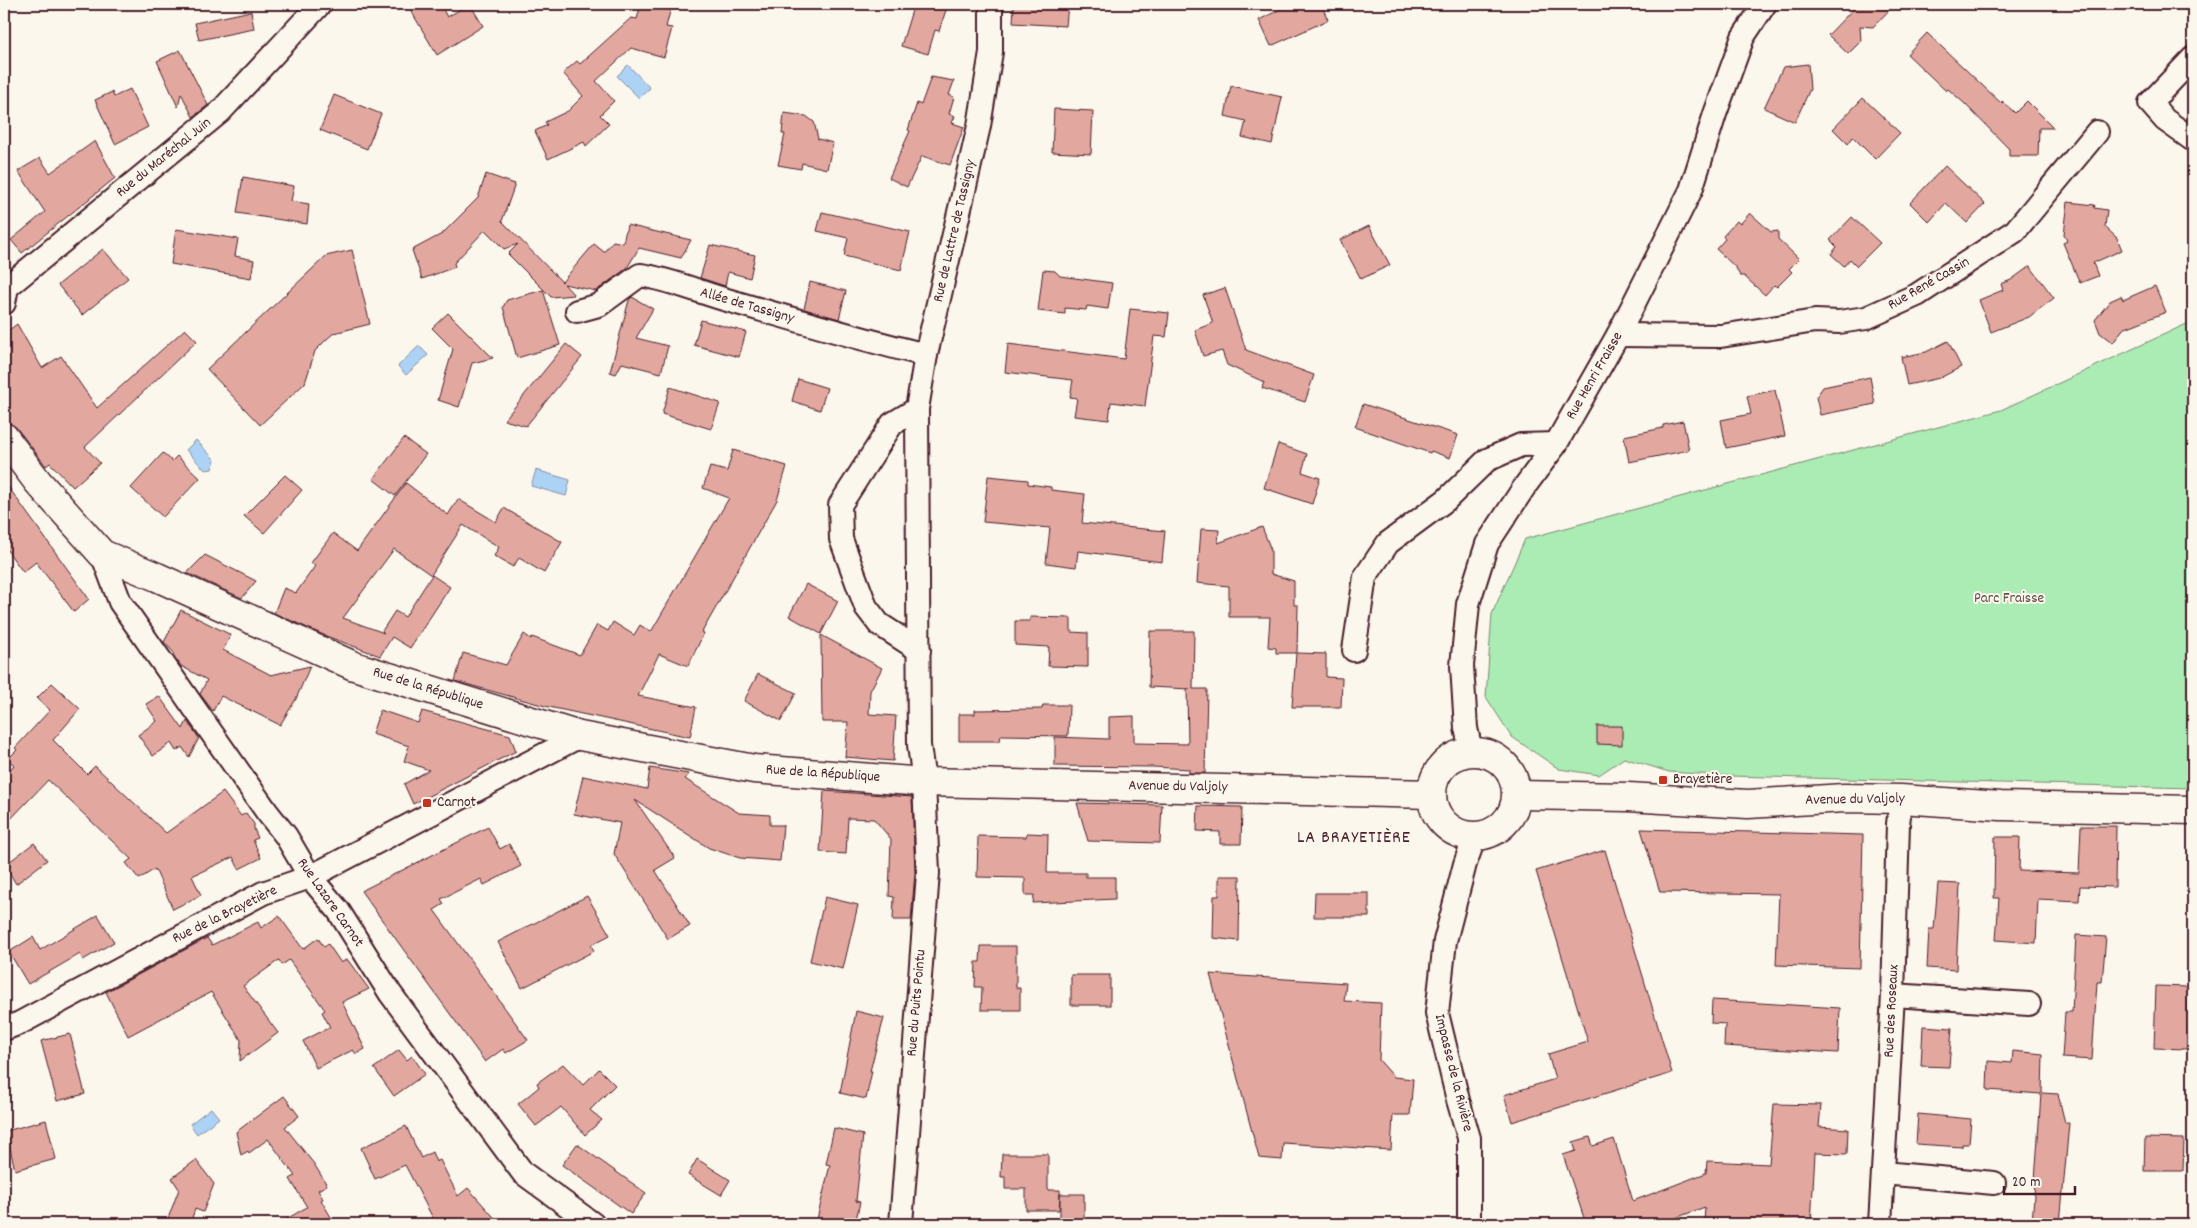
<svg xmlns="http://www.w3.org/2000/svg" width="2197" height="1228" font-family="Dekko,sans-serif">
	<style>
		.green { fill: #abecb4; stroke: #7a8670 }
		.water { fill: #acd3f6; stroke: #858ba5 }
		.building { fill: #e2a8a0; stroke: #4a1f2b }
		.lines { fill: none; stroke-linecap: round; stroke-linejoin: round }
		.minor-casing { stroke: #4a1f2b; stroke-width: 26 }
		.major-casing { stroke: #4a1f2b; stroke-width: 31 }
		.minor { stroke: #fbf7ec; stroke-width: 22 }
		.major { stroke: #fbf7ec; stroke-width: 28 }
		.poi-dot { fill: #c8321e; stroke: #fbf7ec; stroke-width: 2 }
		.labels { text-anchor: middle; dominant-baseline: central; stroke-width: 4; stroke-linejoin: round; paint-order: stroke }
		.street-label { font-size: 15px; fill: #4a1f2b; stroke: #fbf7ec }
		.park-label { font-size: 15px; fill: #62524d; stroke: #fbf7ec }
		.poi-label { font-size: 15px; fill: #4a1f2b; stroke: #fbf7ec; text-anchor: start }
		.quarter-label { font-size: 18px; letter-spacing: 1px; fill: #4a1f2b; stroke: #fbf7ec }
	</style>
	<rect width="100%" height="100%" fill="#fbf7ec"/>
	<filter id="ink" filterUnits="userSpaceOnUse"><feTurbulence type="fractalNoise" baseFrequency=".02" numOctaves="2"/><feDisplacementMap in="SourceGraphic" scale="10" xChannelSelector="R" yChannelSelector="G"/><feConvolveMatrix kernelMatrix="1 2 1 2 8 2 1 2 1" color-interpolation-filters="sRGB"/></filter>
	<g filter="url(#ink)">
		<path class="green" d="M2193,321V788L1729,776L1669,772L1624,758L1599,775L1559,769L1512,737L1486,697L1492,614L1525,539L2001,410Z"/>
		<g class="water">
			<path d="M628,65L650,88L639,98L617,76Z"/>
			<path d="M419,346L428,355L406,375L398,366Z"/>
			<path d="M196,440L215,460L212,469L205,470L186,450Z"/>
			<path d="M536,470L570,480L566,496L531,486Z"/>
			<path d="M211,1108L219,1118L197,1134L190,1124Z"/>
		</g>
		<g class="building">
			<path d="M407,4H440L447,17L470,4L483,26L437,55Z"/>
			<path d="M641,4H672L666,27L672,28L664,57L631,48L596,81L614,101L600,115L609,124L586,146L584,142L548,159L535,131L547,125L545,122L568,111L583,96L563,73L577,61L580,64L631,18L637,19Z"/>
			<path d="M914,4H936L947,7L939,31L935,30L928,54L901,46Z"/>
			<path d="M1014,4H1068L1066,26L1013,23Z"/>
			<path d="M1291,4H1321L1328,20L1271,46L1259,20Z"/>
			<path d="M1858,4H1895L1873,27L1860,26L1861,41L1848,54L1828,35Z"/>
			<path d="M251,11L254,29L199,40L195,23Z"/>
			<path d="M1927,33L2001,103L2002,101L2015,113L2027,101L2054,128H2039L2038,156H2009V149L1964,103L1948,89L1946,91L1907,54Z"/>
			<path d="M180,50L208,105L193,117L181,93L178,107L157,61Z"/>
			<path d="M1808,64L1810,89L1795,122L1764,108L1783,67Z"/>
			<path d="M931,77L954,81L949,95L954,97L949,114L955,116L952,123L964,127L950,165L922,156L907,187L889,178L910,131L908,130L917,103L921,105Z"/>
			<path d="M1231,86L1282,97L1272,144L1242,137L1246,121L1225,116Z"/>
			<path d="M130,89L148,127L115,144L95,100L112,92L114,97Z"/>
			<path d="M334,95L381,114L367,149L320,130Z"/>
			<path d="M1863,98L1900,133L1875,159L1853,137L1848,144L1833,129Z"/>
			<path d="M1054,109L1093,111L1091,154L1052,152Z"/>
			<path d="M784,113L806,116L814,122L818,139L833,143L827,169L802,163L801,169L778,165L785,134H782Z"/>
			<path d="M95,141L115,178L22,253L11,240L45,212L18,171L40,158L50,173Z"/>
			<path d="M1945,166L1985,204L1967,223L1946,203L1929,222L1910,203Z"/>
			<path d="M486,174L515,184L502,221L562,282L594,244L604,252L613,241L623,243L627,225L691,240L681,258L639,248L627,268L596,291L564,284L574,295L551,297L508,254L518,244L504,249L485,230L454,263L455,267L422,279L412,250L442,234L478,198Z"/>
			<path d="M243,177L294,186L291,201L309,204L307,224L237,213Z"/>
			<path d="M2068,202L2095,205L2094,208L2107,210L2105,227L2117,238L2122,250L2093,263L2098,276L2080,283L2063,243L2067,241L2064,234Z"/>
			<path d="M822,212L910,232L901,270L844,256L848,238L817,231Z"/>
			<path d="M1750,213L1771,232L1778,231V239L1799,259L1789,269L1792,272L1777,287L1774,285L1765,295L1744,276H1740L1736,268L1716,249L1725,239L1723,236L1737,221L1740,224Z"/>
			<path d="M1852,217L1880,243L1857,266L1850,259L1844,266L1831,254L1837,247L1830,240Z"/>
			<path d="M1369,226L1390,265L1361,279L1340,240Z"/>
			<path d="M176,229L238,239L235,256L254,260L251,278L171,264Z"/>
			<path d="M710,245L755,255L750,278L728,272L725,286L700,278Z"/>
			<path d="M103,249L128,278L82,315L58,285Z"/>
			<path d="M352,250L370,324L334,333L328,338L315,351L305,383L260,425L207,369L326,256Z"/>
			<path d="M2030,266L2054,298L2029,317L1991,332L1979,300L2003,290L2001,284L2011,280Z"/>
			<path d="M1043,270L1055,271L1060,276L1112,283L1108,309L1087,306L1086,310L1065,308V314L1038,311Z"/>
			<path d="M810,282L846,291L839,319L804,309Z"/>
			<path d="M2155,286L2166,312L2123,329L2113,343L2100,333L2095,320L2110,301L2121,296L2123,300Z"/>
			<path d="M1225,288L1246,350L1314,375L1305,402L1262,388L1264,382L1227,365L1222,351L1203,356L1195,330L1213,323L1203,295Z"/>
			<path d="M543,290L560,345L517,358L503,307L507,300Z"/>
			<path d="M632,297L653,309L636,338L668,346L661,373L622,363L616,374L610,372L629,300Z"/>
			<path d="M1130,309L1169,313L1166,337L1154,336L1145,406L1111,402L1109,420L1074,416L1077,398L1070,397L1073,380L1005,372L1008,344L1124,359Z"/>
			<path d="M448,313L493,358L472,363L459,407L438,400L453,349L432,328Z"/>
			<path d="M701,320L746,332L739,357L694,345Z"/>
			<path d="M17,324L42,368L61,356L97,408L185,329L197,341L85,447L100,463L73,487L50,463L46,466L16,427L4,421V334Z"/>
			<path d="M1948,341L1961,367L1940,378L1907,385L1901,357L1926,352Z"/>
			<path d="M566,344L582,357L526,426L504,420Z"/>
			<path d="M1870,377L1875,404L1820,415L1816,397L1823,387Z"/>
			<path d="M798,379L827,388L820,410L792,401Z"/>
			<path d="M670,387L720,403L711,429L662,414Z"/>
			<path d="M1775,390L1785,436L1726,448L1721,420L1751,414L1747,396Z"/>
			<path d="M1363,404L1458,435L1450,458L1431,451L1430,453L1355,427Z"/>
			<path d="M1683,421L1689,450L1629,462L1624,436L1663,428V425Z"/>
			<path d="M404,438L426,454L395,496L373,479Z"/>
			<path d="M1278,444L1307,454L1302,472L1320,478L1312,504L1264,488Z"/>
			<path d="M733,450L787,466L777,500L702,632L704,633L688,666L659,654L638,696L696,707L690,737L549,707L455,681L463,653L506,665L524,634L531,639L532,637L580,655L597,625L608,631L613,622L634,635L640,625L651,632L729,498L703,488L710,467L727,471Z"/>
			<path d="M163,453L172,461L177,456L200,478L163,517L131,488Z"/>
			<path d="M285,475L302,490L264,533L244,516Z"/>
			<path d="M988,476L1028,480V484L1051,487V490L1085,494L1082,523L1165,531L1162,562L1078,551L1076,567L1046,563L1050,528L983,522Z"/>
			<path d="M4,481L89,599L74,612L36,562L23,572L4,546Z"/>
			<path d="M406,483L448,515L458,499L496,522L504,508L562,542L544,573L519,558L513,567L494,556L499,547L463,525L431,575L394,549L343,618L384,633L382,631L395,611L405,617L432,575L450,587L410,648L392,637L380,656L326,636L274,613L284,588L296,593L315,566L311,563L333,533L357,551Z"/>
			<path d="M1262,527L1271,550V574L1294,581V605H1298L1297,653L1326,654V677L1342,678L1341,707H1292L1296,653H1276V648L1268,647L1270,617H1229V586L1197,583L1201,529L1219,530L1218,543Z"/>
			<path d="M205,555L256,581L242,598L187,573Z"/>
			<path d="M806,584L838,601L821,634L789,616Z"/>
			<path d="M181,610L231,635L223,650L271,675L310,666L296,699L280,725L221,696L213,711L200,694L207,680L181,666L173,655L174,653L164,642Z"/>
			<path d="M1030,617L1071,618V632L1088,633V667L1048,666L1049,647L1015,645V621H1030Z"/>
			<path d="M1150,631H1194L1193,689H1207L1205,773H1189V769L1153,767L1055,766V737L1109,739V717L1134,716V743L1188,744L1187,689H1190L1149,687Z"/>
			<path d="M821,635L882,668L870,691L869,714L896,716L893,761L845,757L848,722H822Z"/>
			<path d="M758,674L796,693L781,721L744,701Z"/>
			<path d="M52,683L80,709L53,740L87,774L95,766L166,833L223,792L241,816L246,813L254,824V829L258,838L253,840L261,858L239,869L233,857L192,876L201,895L173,909L155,869L139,879L126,863L131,859L48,780L4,826V776L14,765L8,759L17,750L15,748L50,710L37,698Z"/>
			<path d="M159,696L183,729L187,721L199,738L189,757L182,747L176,751L171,743L153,756L138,735L157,721L146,704Z"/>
			<path d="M1043,705H1069L1068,736L1001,735L1000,741H959V714H975V710L1042,709Z"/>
			<path d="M380,710L418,723L422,711L510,735L516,751L413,804L404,784L429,770L404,761L409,746L372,734Z"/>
			<path d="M1597,726H1622V745L1597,744Z"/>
			<path d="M650,768L689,774L685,779L739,813L770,815V825H783L780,861L740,858L709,848L635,800L675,858L655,870L690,926L668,939L614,854L620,823L574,814L583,776L647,789Z"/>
			<path d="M824,791L912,797L915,873L911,920H893L894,897L889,896L891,839L874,819L848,818L846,854L820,852Z"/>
			<path d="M1077,803L1162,805L1160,843L1088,841Z"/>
			<path d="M1198,806L1242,807L1241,844H1220V832L1197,831Z"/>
			<path d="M2081,826H2116L2115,887L2080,886L2079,901L2038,899L2036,943L1996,940L1999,898H1994L1995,837H2020L2019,871L2079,873Z"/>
			<path d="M488,827L500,849L509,844L521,866L484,885L481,879L441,899L444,904L434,910L528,1040L506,1053L503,1049L485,1062L361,891Z"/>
			<path d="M1641,829L1863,835L1860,968L1776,965L1779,894L1660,892Z"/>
			<path d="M1027,833L1048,834L1047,873H1086V877H1115V899L1033,903L1034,895H1025V878L977,877L978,836L1026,837Z"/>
			<path d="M34,843L47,860L16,884L5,865Z"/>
			<path d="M1605,850L1672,1073L1512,1122L1504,1095L1555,1079L1548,1054L1588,1042L1536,871Z"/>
			<path d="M1219,876H1240L1239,941L1213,938L1214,896H1219Z"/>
			<path d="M1938,883L1960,884L1956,970L1927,968L1929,929H1934Z"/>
			<path d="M1315,893H1369V917H1314Z"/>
			<path d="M587,896L610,935L591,945L594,951L522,988L498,942Z"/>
			<path d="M825,897L858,905L843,969L810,961Z"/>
			<path d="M98,915L114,942L83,960L80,954L28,984L9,952L33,937L40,950Z"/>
			<path d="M279,916L303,949L318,938L324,947L328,944L341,963L347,959L369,989L342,1002L365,1049L356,1054L353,1050L316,1068L303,1041L330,1027L322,1012L325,1010L289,960L282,965L279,960L243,986L278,1033L240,1061L241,1040L211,992L128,1036L106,992L207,938L212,945L258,922L261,928Z"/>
			<path d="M2076,935L2106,937L2102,982H2097L2092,1060L2062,1058L2065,1012H2072Z"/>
			<path d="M981,946H1016V988H1020V1010H981L982,987H975L976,962H980Z"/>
			<path d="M1210,974L1346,983L1344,1001L1381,1003L1379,1060L1394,1077L1413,1079L1410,1115H1393L1391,1150L1283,1143L1282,1160L1259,1158Z"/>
			<rect x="1071" y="975" width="39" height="30"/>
			<path d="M2156,986L2189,987L2187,1049L2154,1048Z"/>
			<path d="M1712,1000L1840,1008L1838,1053L1724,1046L1725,1024L1711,1023Z"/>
			<path d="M856,1011L884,1018L870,1071H872L866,1099L840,1093Z"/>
			<path d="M1923,1026L1952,1028L1949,1067L1921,1066Z"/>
			<path d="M70,1034L85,1094L57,1101L41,1041Z"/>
			<path d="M399,1050L407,1060L412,1056L425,1074L394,1096L374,1068Z"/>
			<path d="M2013,1051L2043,1054L2042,1093L2058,1094L2065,1123H2069L2060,1224H2032L2041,1094L1987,1090L1988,1061L2012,1063Z"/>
			<path d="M563,1064L583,1085L599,1069L615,1085L590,1110L602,1120L585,1135L561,1107L536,1126L518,1104L539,1087L537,1083Z"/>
			<path d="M284,1096L299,1116L285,1127L314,1164L327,1185L318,1190L323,1199L321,1200L335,1224H278L307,1207L290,1179L295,1176L268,1139L249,1153L248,1151L241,1155L236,1132Z"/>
			<path d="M1774,1104L1821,1105L1819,1127L1848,1129L1847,1154L1815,1153L1811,1224H1704L1705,1207L1659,1224H1586L1563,1155L1576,1151L1573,1142L1590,1137L1593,1146L1614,1139L1633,1201L1706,1173L1707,1161L1769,1164Z"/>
			<path d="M1918,1114L1971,1119L1969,1144H1962V1147L1916,1144Z"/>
			<path d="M46,1120L56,1159L15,1170L6,1131Z"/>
			<path d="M406,1126L421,1158L432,1152L436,1162L440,1160L458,1196L468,1188L500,1224H436L405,1165L375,1179L361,1148Z"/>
			<path d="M834,1128L863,1135L856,1201L860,1202L855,1224H838L817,1219L830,1165L826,1164Z"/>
			<path d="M2145,1138L2184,1139L2183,1171H2144Z"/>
			<path d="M577,1144L646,1193L631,1214L562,1165Z"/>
			<path d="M1002,1154H1048V1190H1060V1194H1084V1224H1060V1194L1059,1210H1026V1189H1005V1177H1001Z"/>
			<path d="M697,1159L730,1180L721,1195L688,1175Z"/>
			<path d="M196,1160L214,1184L203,1212L195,1209L190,1224H166L179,1189L172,1178Z"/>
		</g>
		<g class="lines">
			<defs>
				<g id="minor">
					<path d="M2193,58L2150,103L2165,120L2193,140"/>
					<path d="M4,303L7,287L220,112L320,4"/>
					<path d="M577,311L599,305L640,275C669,279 699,292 727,300C793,319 859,339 926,355"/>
					<path d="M1618,335L1721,336L1815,321L1839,322L1866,318L1917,295L2015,231L2097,132"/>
					<path d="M917,409L892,424L840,505L841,539L866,607L879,624L919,650"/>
					<path d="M102,554L120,602L267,812L286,836L310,877L338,910L390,993L523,1173L593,1224"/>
					<path d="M1354,650L1365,577L1388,543L1446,500L1487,460L1521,445L1556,444"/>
					<path d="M1471,751L1466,728L1462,666L1468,604L1487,544L1525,486L1556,444L1618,335L1691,190L1715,114L1743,37L1765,4"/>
					<path d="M1893,995L2029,1004"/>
					<path d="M4,1029L20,1023L263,893L310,877L580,736"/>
					<path d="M1883,1173L1994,1183"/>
					<path d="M901,1224L928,873L924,782L919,745L917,409L926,355L979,126L991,52V4"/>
					<path d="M1469,1224V1138L1458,1100L1437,1013L1445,941L1465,864L1475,836"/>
					<path d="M1880,1224L1893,995L1898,824L1901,799"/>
				</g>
				<g id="major">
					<path d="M4,437L38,482L102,554L157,577L354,666L580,736L754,769L924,782L1432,794"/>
					<circle cx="1474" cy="794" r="42"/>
					<path d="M1517,795L1628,797L1748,804L1844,798L1901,799L2001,806L2193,810"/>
				</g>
			</defs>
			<use href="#minor" class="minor-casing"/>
			<use href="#major" class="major-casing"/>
			<use href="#minor" class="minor"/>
			<use href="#major" class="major"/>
		</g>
	</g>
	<g class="poi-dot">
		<rect x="1658" y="775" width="10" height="10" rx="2.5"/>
		<rect x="422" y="798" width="10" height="10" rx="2.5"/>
	</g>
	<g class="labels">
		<g class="street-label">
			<text transform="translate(164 158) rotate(-39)">Rue du Maréchal Juin</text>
			<text transform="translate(955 231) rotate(-77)">Rue de Lattre de Tassigny</text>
			<text transform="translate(1929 284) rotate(-30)">Rue René Cassin</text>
			<text transform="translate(747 306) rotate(16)">Allée de Tassigny</text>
			<text transform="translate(1595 376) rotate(-60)">Rue Henri Fraisse</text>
			<text transform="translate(428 689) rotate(17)">Rue de la République</text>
			<text transform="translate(823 774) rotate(4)">Rue de la République</text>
			<text transform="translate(1178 787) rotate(1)">Avenue du Valjoly</text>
			<text transform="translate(1855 800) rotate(-1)">Avenue du Valjoly</text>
			<text transform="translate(330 903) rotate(55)">Rue Lazare Carnot</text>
			<text transform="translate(225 915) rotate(-26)">Rue de la Brayetière</text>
			<text transform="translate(917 1003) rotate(-85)">Rue du Puits Pointu</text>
			<text transform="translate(1892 1011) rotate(-87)">Rue des Roseaux</text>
			<text transform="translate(1453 1073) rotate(76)">Impasse de la Rivière</text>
		</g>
		<g class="park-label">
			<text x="2009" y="599">Parc Fraisse</text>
		</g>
		<g class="poi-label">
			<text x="1673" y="780">Brayetière</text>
			<text x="437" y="803">Carnot</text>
		</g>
		<g class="quarter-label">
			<text x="1354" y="838">LA BRAYETIÈRE</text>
		</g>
	</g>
	<rect width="2197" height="1228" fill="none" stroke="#fbf7ec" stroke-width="20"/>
	<rect x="10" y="10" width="2177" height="1208" fill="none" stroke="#4a1f2b" stroke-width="2" filter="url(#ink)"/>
	<path d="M2004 1186v8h71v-8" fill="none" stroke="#4a1f2b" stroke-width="2.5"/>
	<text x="2012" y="1186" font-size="15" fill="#4a1f2b" stroke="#fbf7ec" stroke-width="4" paint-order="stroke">20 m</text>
</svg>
